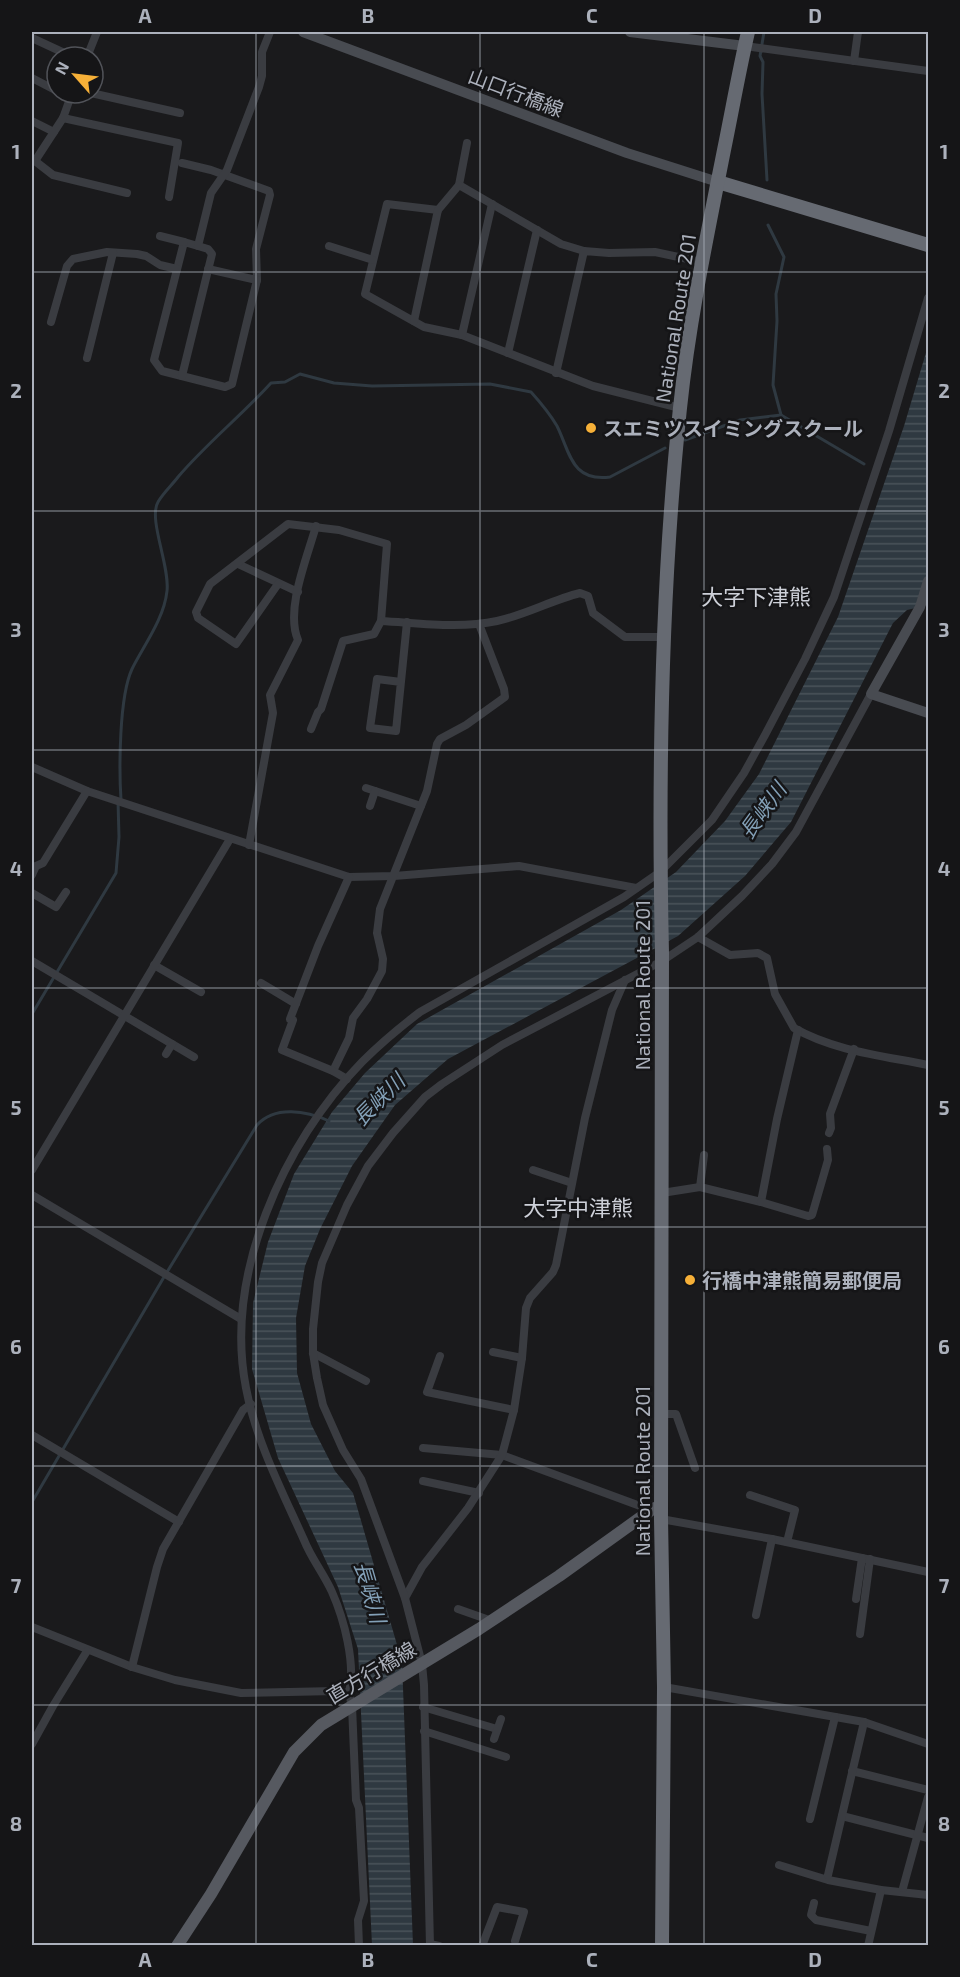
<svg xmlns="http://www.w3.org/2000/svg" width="960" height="1977" font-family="'Exo 2','Noto Sans JP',sans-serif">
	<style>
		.water { fill: url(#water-rules) }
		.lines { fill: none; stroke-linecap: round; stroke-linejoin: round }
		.stream { stroke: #2f3941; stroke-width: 3 }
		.street { stroke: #3a3c41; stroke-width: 8 }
		.secondary { stroke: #484b51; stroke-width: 10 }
		.primary { stroke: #565960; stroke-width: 12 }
		.highway { stroke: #666a72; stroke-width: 14 }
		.grid { fill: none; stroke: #acb1bc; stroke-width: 1.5; stroke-opacity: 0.55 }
		.poi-dot { fill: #f6b038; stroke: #151517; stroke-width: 2 }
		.labels { text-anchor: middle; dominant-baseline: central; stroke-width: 5; stroke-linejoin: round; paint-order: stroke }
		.street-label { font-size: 20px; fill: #acb1bc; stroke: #151517 }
		.poi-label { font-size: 20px; font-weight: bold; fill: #acb1bc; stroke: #151517; text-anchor: start }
		.water-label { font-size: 21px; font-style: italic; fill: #83a0b7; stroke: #151517 }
		.quarter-label { font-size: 22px; fill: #cdd0d8; stroke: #151517 }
		.neatline { fill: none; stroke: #acb1bc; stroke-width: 2 }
		.grid-label { font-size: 20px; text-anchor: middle; font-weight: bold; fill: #acb1bc }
	</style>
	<defs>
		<pattern id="water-rules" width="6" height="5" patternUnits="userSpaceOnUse" patternTransform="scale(1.5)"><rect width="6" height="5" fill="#2f3941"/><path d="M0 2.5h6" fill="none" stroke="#4a535a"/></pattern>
	</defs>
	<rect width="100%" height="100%" fill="#1a1a1c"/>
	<path class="water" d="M928,346V605L907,610L893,623L791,822L745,876L678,936L448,1059L395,1105L352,1166L320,1229L305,1266L296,1318L297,1373L311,1424L335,1471L353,1493L402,1662L413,1945H372L358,1649L338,1587L278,1458L252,1369L253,1303L268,1242L294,1174L332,1112L365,1073L417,1024L621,910L676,872L725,821L759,774L838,617L904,426Z"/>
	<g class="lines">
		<g class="stream">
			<path d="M764,32L760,56L763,62L762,94L767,180"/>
			<path d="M768,225L784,257L776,294L777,321L773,385L781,415"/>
			<path d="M685,440L740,420L781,415L864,464"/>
			<path d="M32,1014L116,873L119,837L118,801L121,800C119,769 119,697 132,669C144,645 164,619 167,591C170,566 148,519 158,502C163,493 172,485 178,477C207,443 241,416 271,383L285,382L300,374L334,383L372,386L490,384L531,392C540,402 550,414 557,426C570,452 571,482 610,477L665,448"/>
			<path d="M32,1502L164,1277L257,1125C275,1105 307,1111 329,1121"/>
		</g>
		<g class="street">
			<path d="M32,38L73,57"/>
			<path d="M745,46L928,71"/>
			<path d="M87,57L97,32"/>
			<path d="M854,61L858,32"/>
			<path d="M32,78L57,91"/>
			<path d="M91,93L180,113"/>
			<path d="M63,118L178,143L169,197"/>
			<path d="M32,121L54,132"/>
			<path d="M467,143L459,185L561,244L584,251"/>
			<path d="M32,159L35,161L63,118L72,93"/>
			<path d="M35,161L53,175L127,193"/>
			<path d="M182,163L211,170L269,191L270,195L256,249L257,280L232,384L225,387L162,371L154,360L184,242L198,246"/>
			<path d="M438,210L387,204L365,294L424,327L462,335L593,386L680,408"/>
			<path d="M160,236L184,242"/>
			<path d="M329,246L373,260"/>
			<path d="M208,269L257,280"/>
			<path d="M414,321L438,210L459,185"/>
			<path d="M51,322L67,266L73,259L107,252L137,254L146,256L160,265L177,269"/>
			<path d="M462,335L492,204"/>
			<path d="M508,353L537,230"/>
			<path d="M87,358L113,253"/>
			<path d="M556,373L584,251L609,253L655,252L702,262"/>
			<path d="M182,376L212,254L208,249L198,246L211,193L227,170L259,87L262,76V52L270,32"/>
			<path d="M238,564L298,592"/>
			<path d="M278,584L236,644L198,618L196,612L210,584L288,524L339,530L387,544L381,621C419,623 459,629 497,621C525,615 552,600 580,593L588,596L593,613L625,637H665"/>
			<path d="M401,682L377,679L370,728L396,731L407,622"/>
			<path d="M311,729L318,712L321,709L343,641L374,634L381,621"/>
			<path d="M32,767L87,791L349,877L394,876L519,866L636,888"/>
			<path d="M366,788L421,806"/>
			<path d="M370,806L375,791"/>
			<path d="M249,845L273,713L270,695L298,640C285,610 307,558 316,526"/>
			<path d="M32,875L36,866L43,863L87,791"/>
			<path d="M32,893L56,907L66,892"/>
			<path d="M698,937L730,955L758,953L767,958L775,994L794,1028C834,1051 884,1056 928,1065"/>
			<path d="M32,961L194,1057"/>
			<path d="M154,965L201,992"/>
			<path d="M261,983L296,1004"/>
			<path d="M166,1054L172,1044"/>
			<path d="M333,1071L349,1038L353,1018L367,999L382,971L383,959L377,933L380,909L427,791L437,744L440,739L466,725L505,697L504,689L479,624"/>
			<path d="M347,1079L333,1071L282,1050L293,1020L290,1019L318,946L349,877"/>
			<path d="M829,1133L831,1128L830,1114L854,1049"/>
			<path d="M32,1170L230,839"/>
			<path d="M533,1170L572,1183"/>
			<path d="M700,1187L704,1155"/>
			<path d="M662,1193L700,1187L761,1202L777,1119L798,1030"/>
			<path d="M32,1195L241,1319"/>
			<path d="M761,1202L808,1216L812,1215L828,1160L827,1149"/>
			<path d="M493,1352L522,1358"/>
			<path d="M313,1353L366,1381"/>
			<path d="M440,1356L427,1392L514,1410"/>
			<path d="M662,1414H676L695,1468"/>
			<path d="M32,1435L179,1522"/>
			<path d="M423,1448L502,1455L651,1510"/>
			<path d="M423,1481L479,1493"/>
			<path d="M750,1495L795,1510L787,1542"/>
			<path d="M661,1519L772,1539L928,1572"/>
			<path d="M405,1598L422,1567L468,1508L502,1455L514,1410L522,1358L526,1308L530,1298L553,1272L556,1265L585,1118L612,1010L625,980"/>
			<path d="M856,1599L862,1558"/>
			<path d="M458,1609L492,1621"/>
			<path d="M756,1615L772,1539"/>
			<path d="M32,1627L132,1667L175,1680L241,1693L335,1691L349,1693L352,1706L356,1800L359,1808L364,1901L358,1920L359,1946"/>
			<path d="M860,1634L870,1559"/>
			<path d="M132,1667L157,1567L163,1549L243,1410L251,1404"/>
			<path d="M664,1687L864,1722L928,1744"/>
			<path d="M349,1693C356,1664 344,1619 332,1592C324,1574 311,1558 304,1540C282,1491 256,1441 246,1388C224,1275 283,1143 362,1062C380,1044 399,1028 420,1012L624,897L660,872L712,820L744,773L765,735L805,659L834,597L889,431L928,298"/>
			<path d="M423,1707L497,1729"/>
			<path d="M424,1731L506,1757"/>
			<path d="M494,1739L501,1719"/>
			<path d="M32,1744L53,1706L87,1651"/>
			<path d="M852,1771L928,1790"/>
			<path d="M842,1816L928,1838"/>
			<path d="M810,1819L835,1717"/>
			<path d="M779,1865L828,1880L881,1890L928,1895"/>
			<path d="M828,1875L864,1722"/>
			<path d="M903,1888L928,1797"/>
			<path d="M814,1903L811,1915L816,1920L871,1931"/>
			<path d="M430,1944L439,1946"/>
			<path d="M430,1946L424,1685L422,1664L405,1598L361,1479L343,1450L323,1405L317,1378L313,1353V1329L318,1282L322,1263L347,1205L368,1166L393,1133L425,1097L442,1084L502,1045L662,961L698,937L742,896L772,864L796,832L871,694"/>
			<path d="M482,1946L497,1907L524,1912L515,1941"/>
			<path d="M868,1946L881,1890"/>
		</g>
		<g class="secondary">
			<path d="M303,32L627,153L718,182"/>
			<path d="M630,32L745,46"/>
			<path d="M928,581L920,607L871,694L928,713"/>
		</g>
		<path class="primary" d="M177,1946L211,1894L294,1752L321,1725L479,1629L559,1576L651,1510L661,1505"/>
		<g class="highway">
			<path d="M718,182L928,245"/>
			<path d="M662,1946L664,1687L661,1519L662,953C658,771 661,588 680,408C689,321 707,236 724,150C732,111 739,71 748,32"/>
		</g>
	</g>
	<path class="grid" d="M256,32V1946M480,32V1946M704,32V1946M32,272H928M32,511H928M32,750H928M32,988H928M32,1227H928M32,1466H928M32,1705H928"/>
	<g class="poi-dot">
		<circle cx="591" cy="428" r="6"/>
		<circle cx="690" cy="1280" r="6"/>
	</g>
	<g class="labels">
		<g class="street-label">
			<text transform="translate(516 92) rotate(21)">山口行橋線</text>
			<text transform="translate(675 318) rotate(-81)">National Route 201</text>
			<text transform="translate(642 985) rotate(-90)">National Route 201</text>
			<text transform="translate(642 1471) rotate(-90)">National Route 201</text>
			<text transform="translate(371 1672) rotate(-31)">直方行橋線</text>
		</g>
		<g class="poi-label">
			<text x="603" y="428">スエミツスイミングスクール</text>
			<text x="702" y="1280">行橋中津熊簡易郵便局</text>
		</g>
		<g class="water-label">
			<text transform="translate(762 810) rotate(-54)">長峡川</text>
			<text transform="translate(378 1099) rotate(-45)">長峡川</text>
			<text transform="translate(371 1592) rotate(74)">長峡川</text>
		</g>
		<g class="quarter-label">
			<text x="756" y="596">大字下津熊</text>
			<text x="578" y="1207">大字中津熊</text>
		</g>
	</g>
	<rect width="960" height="1977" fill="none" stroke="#151517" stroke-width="66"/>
	<g transform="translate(75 75) rotate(298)"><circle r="28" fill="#151517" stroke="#515359" stroke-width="1.5"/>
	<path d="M0-4.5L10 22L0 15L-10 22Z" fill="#f6b038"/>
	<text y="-9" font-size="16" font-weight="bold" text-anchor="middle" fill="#acb1bc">N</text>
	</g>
	<rect x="33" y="33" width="894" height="1911" class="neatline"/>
	<g class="grid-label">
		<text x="145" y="23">A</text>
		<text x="368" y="23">B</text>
		<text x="592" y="23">C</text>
		<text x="815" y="23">D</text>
		<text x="16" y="159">1</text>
		<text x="944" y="159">1</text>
		<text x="16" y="398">2</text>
		<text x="944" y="398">2</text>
		<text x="16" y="637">3</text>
		<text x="944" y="637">3</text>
		<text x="16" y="876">4</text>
		<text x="944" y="876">4</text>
		<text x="16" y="1115">5</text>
		<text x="944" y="1115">5</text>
		<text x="16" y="1354">6</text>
		<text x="944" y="1354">6</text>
		<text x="16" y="1593">7</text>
		<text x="944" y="1593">7</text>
		<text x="16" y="1831">8</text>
		<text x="944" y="1831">8</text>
		<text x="145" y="1967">A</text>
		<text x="368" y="1967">B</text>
		<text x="592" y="1967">C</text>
		<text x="815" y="1967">D</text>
	</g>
</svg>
